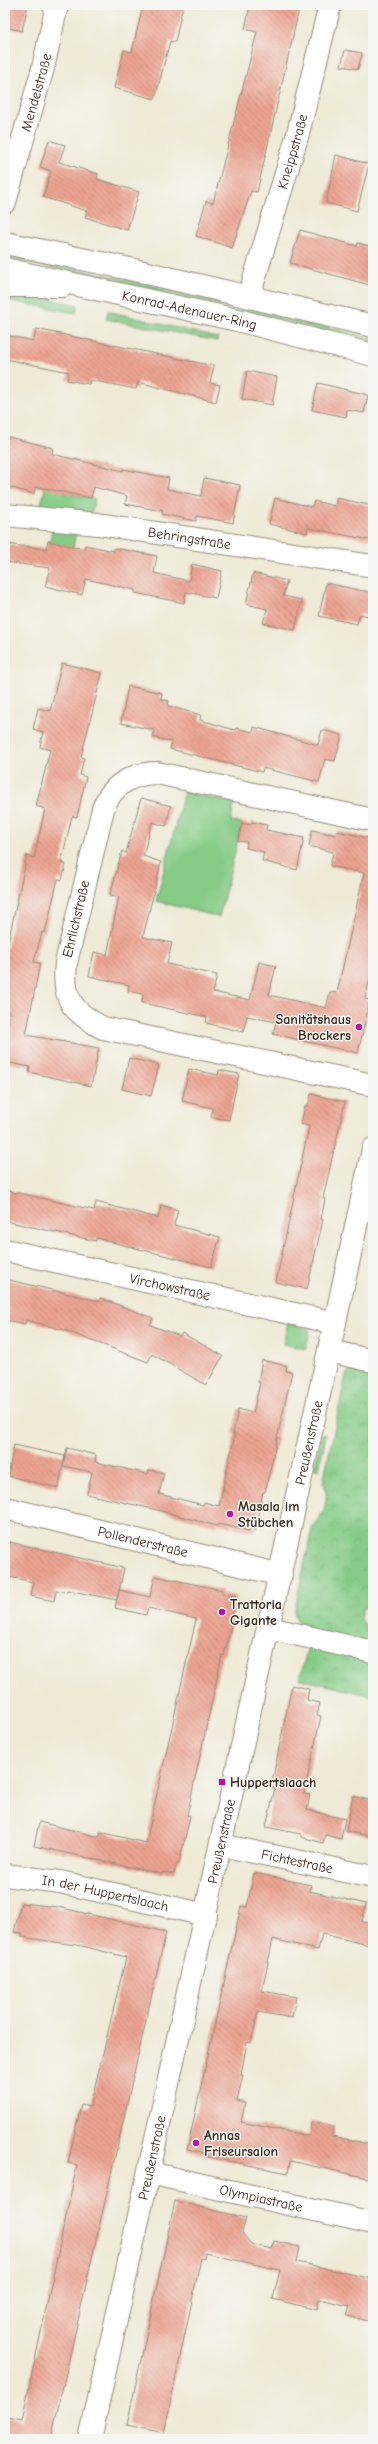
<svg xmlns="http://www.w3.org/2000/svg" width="378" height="2444" font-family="'Comic Neue',sans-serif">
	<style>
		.grass { fill: #86cc87; stroke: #607b52 }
		.park { fill: url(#park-crowns); stroke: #607b52 }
		.building { fill: url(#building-back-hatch) }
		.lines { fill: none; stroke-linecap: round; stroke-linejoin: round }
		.minor-casing { stroke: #948a7a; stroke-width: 24 }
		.major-casing { stroke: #948a7a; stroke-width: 24 }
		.minor { stroke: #fff; stroke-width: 22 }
		.major { stroke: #fff; stroke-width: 22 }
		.poi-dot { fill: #b5179e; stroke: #f6f6f2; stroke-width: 1.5 }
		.labels { text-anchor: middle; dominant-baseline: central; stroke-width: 3; stroke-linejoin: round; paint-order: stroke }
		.street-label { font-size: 14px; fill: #3b2a1e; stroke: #f6f6f2 }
		.poi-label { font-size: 14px; font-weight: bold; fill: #3b2a1e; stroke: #f6f6f2; text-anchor: start }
	</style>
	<defs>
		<pattern id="park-crowns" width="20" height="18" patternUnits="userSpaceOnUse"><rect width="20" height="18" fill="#86cc87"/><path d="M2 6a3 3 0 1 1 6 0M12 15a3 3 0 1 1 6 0" fill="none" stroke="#75af74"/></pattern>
		<pattern id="building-back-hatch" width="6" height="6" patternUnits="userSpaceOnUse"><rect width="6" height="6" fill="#eda492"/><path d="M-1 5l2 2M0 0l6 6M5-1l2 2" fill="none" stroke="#c18677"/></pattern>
	</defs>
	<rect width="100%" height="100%" fill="#f6f6f2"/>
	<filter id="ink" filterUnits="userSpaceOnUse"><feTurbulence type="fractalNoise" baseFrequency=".025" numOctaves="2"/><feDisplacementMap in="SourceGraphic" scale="8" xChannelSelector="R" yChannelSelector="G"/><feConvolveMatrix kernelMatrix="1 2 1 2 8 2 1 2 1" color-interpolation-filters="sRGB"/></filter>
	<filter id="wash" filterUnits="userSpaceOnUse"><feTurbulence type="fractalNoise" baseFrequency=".012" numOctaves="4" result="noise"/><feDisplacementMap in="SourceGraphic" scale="16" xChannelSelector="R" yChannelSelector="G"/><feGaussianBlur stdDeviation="0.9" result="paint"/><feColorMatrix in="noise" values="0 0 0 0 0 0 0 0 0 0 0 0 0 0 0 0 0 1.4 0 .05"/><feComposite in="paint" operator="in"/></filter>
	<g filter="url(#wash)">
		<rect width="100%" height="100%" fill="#eeead5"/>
		<g class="grass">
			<path d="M5,253L246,306L373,339V344L245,311L5,257Z"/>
			<path d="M5,294L27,295L78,305L76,313L5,300Z"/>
			<path d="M108,311L218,338L217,341L106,319Z"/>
			<path d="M46,485L65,493L95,499L91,513L40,508Z"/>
			<path d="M52,530L76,532L73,547L50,542Z"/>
			<path d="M184,792L234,803L231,821L242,823L219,917L156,901Z"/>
			<path d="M288,1322L310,1330L306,1349L283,1344Z"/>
			<path d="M322,1434L326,1435L319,1469L314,1468Z"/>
		</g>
		<path class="park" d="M358,1367L373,1369V1594L370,1606L362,1609L360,1620L366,1625L365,1631L373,1633V1696L300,1679L308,1645L294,1613L313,1525C325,1514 330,1497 323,1482L346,1375L351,1369Z"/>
		<g id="blocks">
			<g class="building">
				<path d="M5,5H28L22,31L5,27Z"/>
				<path d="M143,5H183L175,42L170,41L155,99L114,88L124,50L132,52Z"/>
				<path d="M250,5H300L257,192L251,191L232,248L196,236L206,201L213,203L252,52L257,32L245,29Z"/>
				<path d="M345,50L362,53L358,69L341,66Z"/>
				<path d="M49,140L65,145L59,162L98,174L97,179L139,192L127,230L85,217L87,211L43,197L51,171L40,167Z"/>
				<path d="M336,155L369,164L357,211L326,203Z"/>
				<path d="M300,230L357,246L358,243L373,247V286L290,263Z"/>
				<path d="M36,329L214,366L210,383L220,385L216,402L138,382L136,389L90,380L89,384L67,380L69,372L5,359V335L34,341Z"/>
				<path d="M247,371L277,377L272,405L242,399Z"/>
				<path d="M318,383L368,395L364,413L347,410L346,417L312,410Z"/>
				<path d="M5,436L53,448L52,454L123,471V469L169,478L167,489L201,496L204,478L240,485L233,523L197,516L196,521L162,514L163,511L125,504L127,496L94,487L91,498L43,488L35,487L34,494L5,486Z"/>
				<path d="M275,498L312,507L314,501L335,506L337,498L373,506V527L370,540L308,528L307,533L269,524Z"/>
				<path d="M48,541L84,549L85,545L114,551V548L157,556L154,573L189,581L192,564L222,571L216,598L186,592L184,603L135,593V590L86,579L82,595L45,586L50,568L5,562V544L46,549Z"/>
				<path d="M253,573L287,581L283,596L302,600L295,630L263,623L267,609L246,604Z"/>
				<path d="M326,583L373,593V617L360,614L357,624L319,616Z"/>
				<path d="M62,663L102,673L81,757L84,758L80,775L86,777L77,817L72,816L61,863L66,864L62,880L58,879L45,933L42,932L34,962L40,963L26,1035L99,1048L91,1086L29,1072L30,1067L5,1062V1036L10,1012L5,1011V956L27,856L34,858L45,809L36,806L50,750L40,747L43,732L33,729L38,708L50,711Z"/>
				<path d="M128,686L162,693L161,699L169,701L168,706L201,715L200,720L235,730L236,728L253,732L254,727L318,745L322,730L342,735L335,761L325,759L319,782L263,768L262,772L170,749L172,742L153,737L154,730L121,723Z"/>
				<path d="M141,798L171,806L166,826L152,822L143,856L161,862L143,937L172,943L167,964L217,975L213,992L250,1000L259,962L276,966L269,995L326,1008L330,992L337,993L364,873L330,866L333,852L309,846L312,830L336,835L337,831L373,839V965L365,999L370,1000L358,1053L273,1034L276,1022L247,1016L243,1032L206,1023L207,1017L142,1003L143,994L128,991L129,985L89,976L94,952L107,955L119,897L110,895L122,851L126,853Z"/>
				<path d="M252,822L267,825L266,830L304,838L297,870L262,861L264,852L246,848L247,842L238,841L242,823L251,825Z"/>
				<path d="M129,1058L159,1065L151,1096L122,1089Z"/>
				<path d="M189,1069L218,1075L219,1070L239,1074L229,1120L211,1117L213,1108L182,1101Z"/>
				<path d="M311,1094L345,1102L323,1198L325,1199L321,1219L323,1220L307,1289L276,1282L309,1126L301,1124L305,1106H308Z"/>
				<path d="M5,1190L94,1210L96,1202L158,1218L161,1205L178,1210L174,1225L220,1237L211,1267L96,1238V1241L5,1221Z"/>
				<path d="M5,1279L99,1301L100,1298L153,1318L150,1325L180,1336L182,1333L223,1356L206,1385L152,1354L148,1362L64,1330L26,1320L25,1324L5,1320Z"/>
				<path d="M262,1360L287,1366L286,1371L292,1372L265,1492H263L254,1532L218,1524L217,1526L157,1510L87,1494L92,1472L63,1466L67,1448L96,1455L95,1462L148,1474L149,1470L164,1473L159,1494L203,1505L204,1502L219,1506L235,1434H233L238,1409L253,1413L260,1383L258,1382Z"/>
				<path d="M14,1445L65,1456L58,1488L8,1476Z"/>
				<path d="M5,1541L124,1568L117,1600L67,1590V1592L56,1590L54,1601L30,1596L33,1582L5,1576Z"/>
				<path d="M155,1576L222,1590V1594L236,1596L229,1635L224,1656L222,1655L187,1815L190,1816L185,1838L179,1863H177L174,1874L163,1872L162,1874L34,1846L39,1822L100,1837V1832L146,1843L196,1619L148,1608L146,1615L115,1608L119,1590L150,1597Z"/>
				<path d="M292,1685L309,1689L307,1700L320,1703L317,1715L321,1716L304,1794L310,1795L307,1810L345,1819L341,1839L325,1835L323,1843L301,1837V1834L266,1827L275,1788L271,1787Z"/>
				<path d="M353,1796L373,1801V1837L346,1831Z"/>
				<path d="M254,1873L311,1885L309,1891L366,1904L362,1922L373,1923V1946L322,1934L318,1950L273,1939L262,1991L296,1997L292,2018L258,2012L251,2043L247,2042L241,2075H243L237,2101L245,2103L241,2122L309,2136L311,2122L334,2126L332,2136L373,2145V2179L290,2161L288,2173L204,2156L205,2154L187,2150L241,1906L247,1907Z"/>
				<path d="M21,1903L58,1907L166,1932L51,2439H5V2427L7,2417L22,2420L77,2165L68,2163L81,2105L90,2107L126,1957L82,1946L22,1937V1933L14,1932Z"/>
				<path d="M175,2201L246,2218L242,2233L251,2244L271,2249L274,2241L300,2247L297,2262L373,2279V2322L347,2316L350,2306L319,2299L317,2310L273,2299L280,2270L205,2253L204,2259L201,2258L164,2433L127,2425Z"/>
			</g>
		</g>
	</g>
	<g filter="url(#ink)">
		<use href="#blocks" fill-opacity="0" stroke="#948a7a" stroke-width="1"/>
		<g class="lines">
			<defs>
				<g id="minor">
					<path id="s1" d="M5,202L43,68L57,5"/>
					<path d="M5,286H62"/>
					<path id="s2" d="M249,296L297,137L330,5"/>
					<path id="s3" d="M5,515L98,524L373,566"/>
					<path d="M373,820L157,773C133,773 111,785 103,809L66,963C62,999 72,1012 103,1028L373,1085"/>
					<path id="s4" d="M5,1250L335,1323"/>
					<path d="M330,1351L373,1361"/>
					<path id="s5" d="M5,1508L281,1575"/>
					<path d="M269,1628L373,1652"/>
					<path id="s6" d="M221,1845L373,1877"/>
					<path id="s7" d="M5,1875L60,1882L206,1915"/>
					<path id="s8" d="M149,2173L373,2223"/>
					<path id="s9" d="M90,2439L373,1149"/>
				</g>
				<g id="major">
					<path d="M5,243L130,269L373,326"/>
					<path id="s10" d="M5,269L237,320L373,355"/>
				</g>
			</defs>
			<use href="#minor" class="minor-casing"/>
			<use href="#major" class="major-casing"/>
			<use href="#minor" class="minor"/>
			<use href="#major" class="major"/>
		</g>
	</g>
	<g class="poi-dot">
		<circle cx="359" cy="1027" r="4"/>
		<circle cx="230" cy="1514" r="4"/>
		<circle cx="222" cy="1612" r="4"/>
		<rect x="218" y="1778" width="8" height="8" rx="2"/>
		<circle cx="196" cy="2143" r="4"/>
	</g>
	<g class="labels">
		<g class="street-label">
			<text stroke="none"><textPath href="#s1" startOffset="114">Mendelstraße</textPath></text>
			<text stroke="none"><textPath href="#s2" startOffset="151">Kneippstraße</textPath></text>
			<text stroke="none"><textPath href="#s10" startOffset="189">Konrad-Adenauer-Ring</textPath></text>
			<text stroke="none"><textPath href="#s3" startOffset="186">Behringstraße</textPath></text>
			<text transform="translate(76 919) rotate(-77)">Ehrlichstraße</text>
			<text stroke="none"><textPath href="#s4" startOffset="169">Virchowstraße</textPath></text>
			<text stroke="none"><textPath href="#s9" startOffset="1020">Preußenstraße</textPath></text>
			<text stroke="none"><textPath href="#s5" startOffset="142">Pollenderstraße</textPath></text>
			<text stroke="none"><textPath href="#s9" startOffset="612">Preußenstraße</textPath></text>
			<text stroke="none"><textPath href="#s6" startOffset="78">Fichtestraße</textPath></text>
			<text stroke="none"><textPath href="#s7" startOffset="102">In der Huppertslaach</textPath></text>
			<text stroke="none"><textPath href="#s9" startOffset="288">Preußenstraße</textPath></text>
			<text stroke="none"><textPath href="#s8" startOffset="115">Olympiastraße</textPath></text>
		</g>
		<g class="poi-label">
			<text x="351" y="1019" text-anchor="end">Sanitätshaus<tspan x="351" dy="16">Brockers</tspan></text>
			<text x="238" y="1506">Masala im<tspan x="238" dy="16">Stübchen</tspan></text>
			<text x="230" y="1604">Trattoria<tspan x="230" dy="16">Gigante</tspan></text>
			<text x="230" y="1782">Huppertslaach</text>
			<text x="204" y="2135">Annas<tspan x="204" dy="16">Friseursalon</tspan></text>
		</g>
	</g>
	<rect width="378" height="2444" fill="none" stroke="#f6f6f2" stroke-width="20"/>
</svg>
